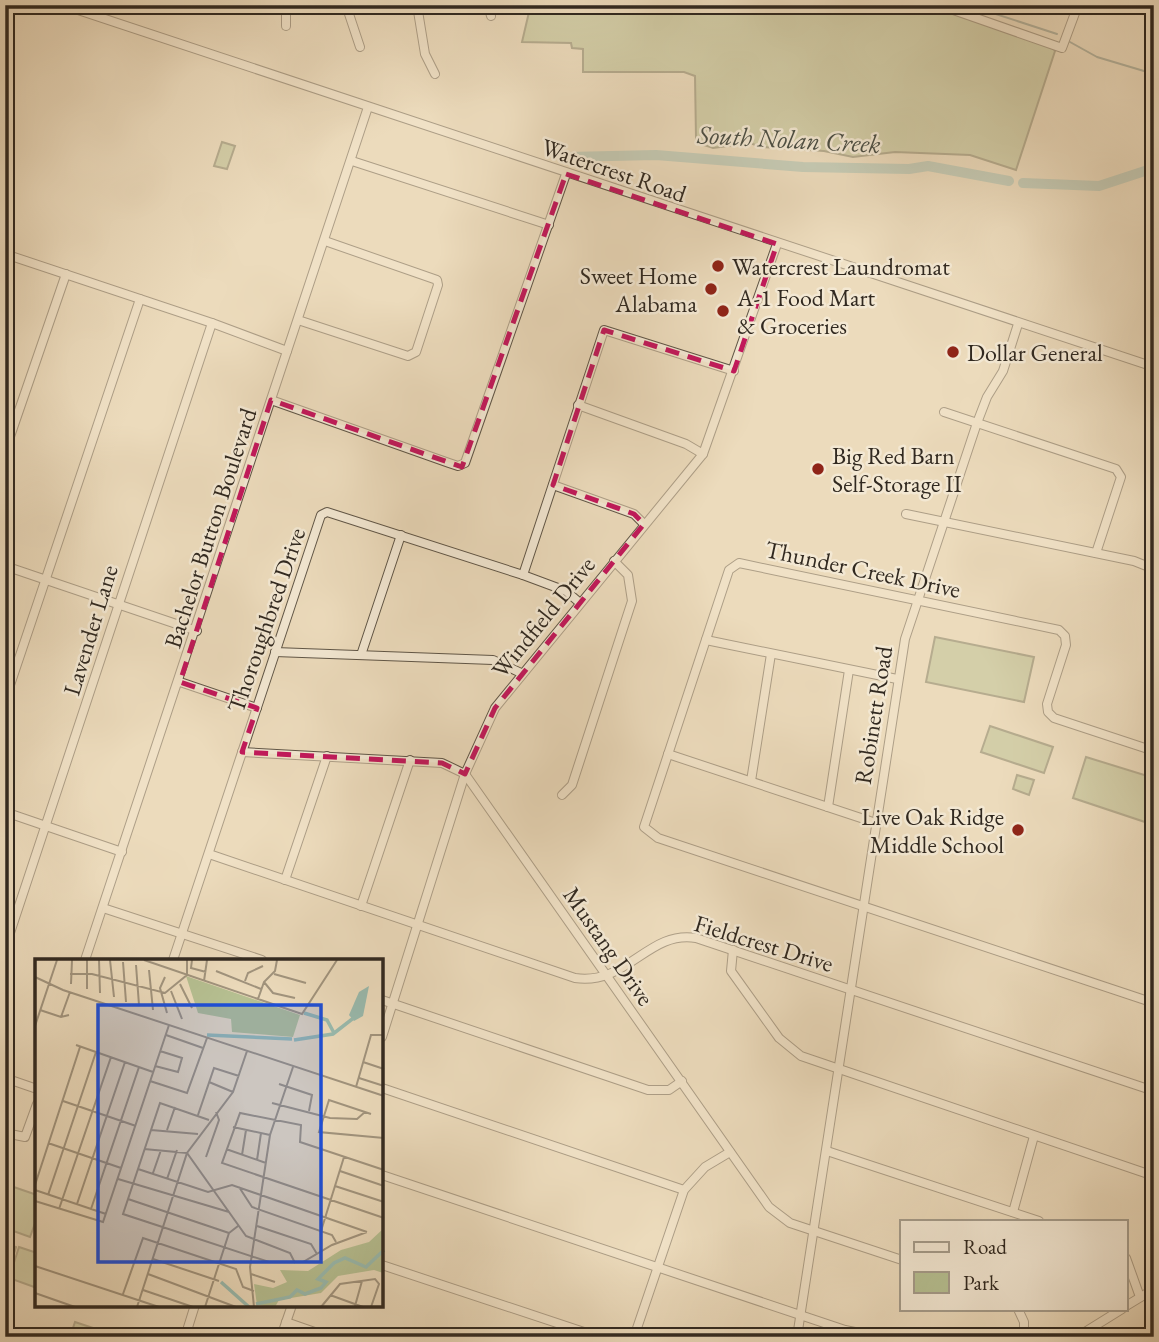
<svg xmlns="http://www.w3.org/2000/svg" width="1159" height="1342" font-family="'EB Garamond',serif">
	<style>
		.green { fill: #b6c092; stroke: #747459; stroke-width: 2 }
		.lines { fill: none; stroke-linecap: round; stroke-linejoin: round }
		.stream { stroke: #6f8176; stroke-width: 2 }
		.river { stroke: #99bbaf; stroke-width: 10 }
		.minor-casing { stroke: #605647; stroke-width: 10 }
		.minor { stroke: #f3e8d3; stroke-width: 8 }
		.marked { fill: none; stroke: #c2185b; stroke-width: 5; stroke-dasharray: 14 9; stroke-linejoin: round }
		.poi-dot { fill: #8f2418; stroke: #f3e8d3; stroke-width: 2.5 }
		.labels { text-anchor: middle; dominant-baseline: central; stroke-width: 5; stroke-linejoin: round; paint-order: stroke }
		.street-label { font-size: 24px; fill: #312920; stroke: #f3e8d3 }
		.poi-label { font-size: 24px; fill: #312920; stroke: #f3e8d3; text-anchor: start }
		.water-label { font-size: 26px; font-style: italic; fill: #4b4e44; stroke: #f3e8d3 }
		.inset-river { fill: none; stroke: #99bbaf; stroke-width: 3.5 }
		.inset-road { fill: none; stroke: #a1947e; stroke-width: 2 }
		.view { fill: #1d4ed8; fill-opacity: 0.15; stroke: #1d4ed8; stroke-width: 3.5 }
		.inset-edge { fill: none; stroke: #312920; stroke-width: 3.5 }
	</style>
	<rect width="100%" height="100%" fill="#ecdbbc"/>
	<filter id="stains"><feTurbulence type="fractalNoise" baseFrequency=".00286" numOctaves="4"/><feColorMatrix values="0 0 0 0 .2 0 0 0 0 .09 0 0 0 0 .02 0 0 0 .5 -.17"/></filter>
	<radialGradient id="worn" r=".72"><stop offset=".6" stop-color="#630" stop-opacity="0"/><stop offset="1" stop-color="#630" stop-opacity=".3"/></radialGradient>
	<g class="green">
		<path d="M526,5H927L1052,47L1055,51L1016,170L970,155L895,152L853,157L824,151L761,147L750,143L713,148L698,143L696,138L695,76L684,72H583V49L572,48L571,43L522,42L529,12Z"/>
		<path d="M222,142L235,146L227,169L214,166Z"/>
		<path d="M935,637L1034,657L1024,702L926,682Z"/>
		<path d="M990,726L1053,747L1044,773L981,752Z"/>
		<path d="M1086,757L1154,778V825L1073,798Z"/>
		<path d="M1017,775L1034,780L1029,795L1013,789Z"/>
		<path d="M5,1184L37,1195V1218L30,1237L5,1228Z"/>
		<path d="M5,1243L16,1247L8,1273L5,1272Z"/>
		<path d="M19,1247L37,1253V1288L9,1278Z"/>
		<path d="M75,1322L117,1336V1337H70Z"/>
	</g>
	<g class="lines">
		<g class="stream">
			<path d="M968,5L1057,34"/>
			<path d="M1070,42L1097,57L1154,74"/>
		</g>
		<g class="river">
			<path d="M567,157L656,155L803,167L909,169L928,166L1009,181"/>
			<path d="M1023,183L1099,186L1154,168"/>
		</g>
		<defs>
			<g id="minor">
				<path d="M63,5L1154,367"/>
				<path d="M286,5V26"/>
				<path d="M346,5L360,47"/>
				<path d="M417,5L425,54L435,74"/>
				<path d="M488,5L491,16"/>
				<path d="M939,5L1062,48L1078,5"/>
				<path d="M352,161L549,225"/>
				<path d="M5,254L212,323L287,351"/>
				<path d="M298,320L408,356L416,352L438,285L437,280L325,241"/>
				<path d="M271,400L449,463L458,466L465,463L566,174"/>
				<path d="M578,405L686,444L703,454"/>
				<path d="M944,412L1116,469L1121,477L1096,553"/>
				<path d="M5,451L66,274"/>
				<path d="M553,485L634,514L644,524"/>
				<path d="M906,514L1134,561L1154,569"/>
				<path d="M5,566L197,631"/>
				<path d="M523,575L604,330L734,371"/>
				<path d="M706,640L897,679"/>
				<path d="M1154,644L1151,653L1154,663"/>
				<path d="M275,652L493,660L521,673"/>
				<path d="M361,655L401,535"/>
				<path d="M180,682L257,708"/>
				<path d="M5,700L140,299"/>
				<path d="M1154,751L1054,718L1048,712L1047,704L1066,645L1065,636L1059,630L739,563L729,570L644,827L658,838L1154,1003"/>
				<path d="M242,752L442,763L465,774L769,1207L790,1223L902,1260"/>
				<path d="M668,754L876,823"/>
				<path d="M751,781L771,654"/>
				<path d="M562,795L572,785L632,601L628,575L614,561"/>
				<path d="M828,807L849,670"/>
				<path d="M5,812L122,852"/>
				<path d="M209,854L575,978C627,986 648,930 696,938L1154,1091"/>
				<path d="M285,880L327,756"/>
				<path d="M361,906L410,760"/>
				<path d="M103,908L262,960"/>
				<path d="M5,948L212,323"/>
				<path d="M733,950L731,971L779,1038L801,1056L1154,1176"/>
				<path d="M85,960L368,107"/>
				<path d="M173,960L321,515L327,512L523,575L566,591L580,603"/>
				<path d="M382,1000L648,1090H669L682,1081"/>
				<path d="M382,1037L465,774L495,708L703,454L777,244"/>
				<path d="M5,1078L37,1089"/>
				<path d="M382,1088L684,1190"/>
				<path d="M5,1133L25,1137L37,1104"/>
				<path d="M827,1151L1039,1221"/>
				<path d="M382,1175L845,1330L879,1337"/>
				<path d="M1013,1212L1034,1136"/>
				<path d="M1126,1258L1140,1297"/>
				<path d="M382,1265L599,1337"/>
				<path d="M1126,1306L1154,1289"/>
				<path d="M1018,1309L1024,1322V1337"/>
				<path d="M286,1322L329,1337"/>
				<path d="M185,1337L195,1305"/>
				<path d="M281,1337L292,1305"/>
				<path d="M634,1337L684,1190L705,1167L730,1152"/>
				<path d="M797,1337L905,639L977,423L987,397L1003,371L1018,324"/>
				<path d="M1077,1337L1122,1309"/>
			</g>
		</defs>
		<use href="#minor" class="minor-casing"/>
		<use href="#minor" class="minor"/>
	</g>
	<path d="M0 0H1159V1342H0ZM566,174L777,244L734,371L604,330L553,485L634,514L644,524L495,708L465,774L442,763L242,752L257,708L180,682L271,400L462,467Z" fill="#ecdbbc" fill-opacity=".55" fill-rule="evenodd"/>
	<path class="marked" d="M566,174L777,244L734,371L604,330L553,485L634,514L644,524L495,708L465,774L442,763L242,752L257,708L180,682L271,400L462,467Z"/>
	<g class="poi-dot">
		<circle cx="718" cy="266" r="7"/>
		<circle cx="711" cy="289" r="7"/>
		<circle cx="723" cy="311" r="7"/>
		<circle cx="953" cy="352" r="7"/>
		<circle cx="818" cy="469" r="7"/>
		<circle cx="1018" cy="830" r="7"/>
	</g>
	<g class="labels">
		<g class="street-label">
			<text transform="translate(614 170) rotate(19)">Watercrest Road</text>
			<text transform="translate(210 528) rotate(-72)">Bachelor Button Boulevard</text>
			<text transform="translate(863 569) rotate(12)">Thunder Creek Drive</text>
			<text transform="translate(543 617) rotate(-51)">Windfield Drive</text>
			<text transform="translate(266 620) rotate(-71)">Thoroughbred Drive</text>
			<text transform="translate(90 630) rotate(-73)">Lavender Lane</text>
			<text transform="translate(873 715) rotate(-81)">Robinett Road</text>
			<text transform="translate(764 943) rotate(17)">Fieldcrest Drive</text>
			<text transform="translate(609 946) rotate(55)">Mustang Drive</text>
		</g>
		<g class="poi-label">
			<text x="732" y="266">Watercrest Laundromat</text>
			<text x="697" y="275" text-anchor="end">Sweet Home<tspan x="697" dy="28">Alabama</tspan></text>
			<text x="737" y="297">A-1 Food Mart<tspan x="737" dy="28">&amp; Groceries</tspan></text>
			<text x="967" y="352">Dollar General</text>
			<text x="832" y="455">Big Red Barn<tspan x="832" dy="28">Self-Storage II</tspan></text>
			<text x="1004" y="816" text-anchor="end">Live Oak Ridge<tspan x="1004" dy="28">Middle School</tspan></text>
		</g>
		<g class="water-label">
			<text transform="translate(789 139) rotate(3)">South Nolan Creek</text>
		</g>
	</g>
	<g transform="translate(35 959)">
		<rect width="348" height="348" fill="#ecdbbc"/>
		<path d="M151,17L265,56L258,78L197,73L196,60L163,54ZM348,270V314L339,311L303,317L286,334L244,341L240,348L222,346L219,325L238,329L252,323L245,311L273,312L306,291L334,283Z" fill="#b6c092"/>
		<path d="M334,27L328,57L319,62L314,56L324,33Z" fill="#99bbaf"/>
		<path class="inset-river" d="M269,54L292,61L299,74M172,76L257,80M259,81L298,75L321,57M186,323L214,348M221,345L255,338L262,331L270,335L286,329L291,323L283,320L299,304L310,299L331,308L349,291"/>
		<path class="inset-road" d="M64,1L65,34M75,1L79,38M109,1L267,55L302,1M157,1L156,9L171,13M88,3L91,43M101,6L104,46M114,11L118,51M181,12L226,30M35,15H57L130,34L152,16V1M239,15L271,24M0,18L28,31L349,137M130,18L125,29L132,54M169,22L172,1M210,22L213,14L228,7M229,23L238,34L260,39M36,25L37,1M145,25L157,49M52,30V1M136,32L147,60M223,40L229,23L240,12L242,1M5,51L26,58L34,56M26,58L35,33M0,67L22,1M131,76L168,89M41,86L118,113M328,103L349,110M120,107L143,113L147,99L125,92M324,119L349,127M115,122L152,134L172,79M174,123L198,133M244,125L277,136L274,152M321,128L336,76H349M28,142L101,167M237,144L295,159L322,160L330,153M336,155L294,141L284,173L349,179M163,156L179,109L204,117M174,161L125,144L88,255L234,303H268L297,286L332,273M198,168L235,176M116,171L163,175M132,171L140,148M13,184L86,209M109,190L152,194L211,277L255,294L260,304M191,190L231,204M207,196L211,171M171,198L184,161L181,153M222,201L226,174M103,210L173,233L197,226L332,273M349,211L265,183L266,166L205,154L187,204L349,259M305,212L349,227M118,214L126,191M83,220L194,253M132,220L142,191M0,226L45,88M300,227L349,243M204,228L217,248L297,276L301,283M0,231L71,255M13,236L61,93M93,240L194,274M0,242L68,263L134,66M42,245L90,103M24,250L76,98M56,250L104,108M222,267L276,285L282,295M286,272L309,198M118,300L184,322M0,307L124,348M113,315L201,348M216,315L240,323M108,331L158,348M0,334L40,348M88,335L108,279L201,310L208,328L219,332M295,336L328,348M320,347L327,322M102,348L152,194L198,133L212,92M170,348L194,274L203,267M219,348L215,308L235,176L258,108M286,348L305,325L340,320L344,325L336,348"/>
		<path class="view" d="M63,46H286V303H63Z"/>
		<rect width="348" height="348" class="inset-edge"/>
	</g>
	<rect width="1159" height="1342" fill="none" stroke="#ecdbbc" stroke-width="28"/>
	<rect x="7" y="7" width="1145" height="1328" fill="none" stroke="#312920" stroke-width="3.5"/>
	<rect x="14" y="14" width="1131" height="1314" fill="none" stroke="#312920" stroke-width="2"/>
	<rect x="900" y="1220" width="228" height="91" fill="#f3e8d3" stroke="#a59c8b" stroke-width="2"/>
	<rect x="914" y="1242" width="35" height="10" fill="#f3e8d3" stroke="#a59c8b" stroke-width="2"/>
	<text x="963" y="1254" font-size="21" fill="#312920">Road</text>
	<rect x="914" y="1272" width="35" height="21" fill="#b6c092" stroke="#a59c8b" stroke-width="2"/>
	<text x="963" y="1290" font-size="21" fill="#312920">Park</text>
	<rect width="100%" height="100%" filter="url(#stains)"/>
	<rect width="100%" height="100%" fill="url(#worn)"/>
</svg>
